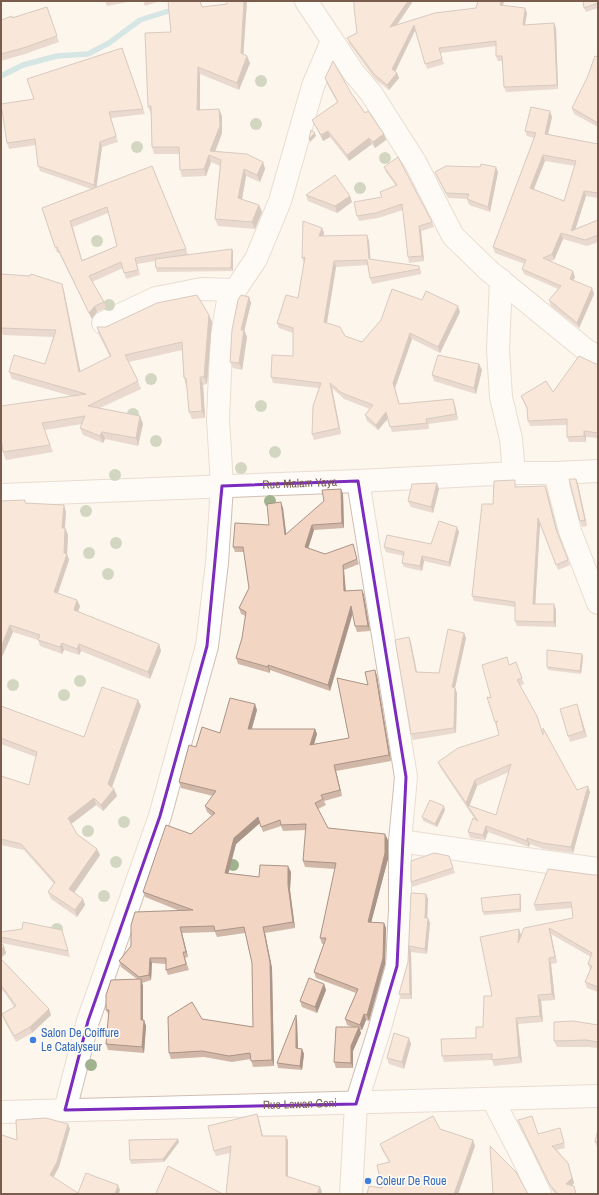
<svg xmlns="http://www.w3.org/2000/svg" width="599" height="1195" font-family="'Archivo Narrow',sans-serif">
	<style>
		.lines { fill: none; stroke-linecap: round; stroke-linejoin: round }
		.stream { stroke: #a5d3da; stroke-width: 5.5 }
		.minor-casing { stroke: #d1beb0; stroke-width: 24 }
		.minor { stroke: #fff; stroke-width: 22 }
		.tree { fill: #a0b28e }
		.wall { fill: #d1b7a8; fill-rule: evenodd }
		.shaded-wall { fill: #aa9588 }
		.building { fill: #f3d5c3; stroke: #aa9588; fill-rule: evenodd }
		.marked { fill: none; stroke: #7b2cbf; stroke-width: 3; stroke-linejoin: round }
		.shop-dot { fill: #3f7fe0; stroke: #fffaf3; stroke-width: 1.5 }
		.labels { text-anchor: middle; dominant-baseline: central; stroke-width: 3.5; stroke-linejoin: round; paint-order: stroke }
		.street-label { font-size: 12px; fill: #7a5c4d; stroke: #fffaf3 }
		.shop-label { font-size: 12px; fill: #366cbe; stroke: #fffaf3; text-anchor: start }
	</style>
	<rect width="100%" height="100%" fill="#fdf6ec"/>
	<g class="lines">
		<path class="stream" d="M1,76L23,65L57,56L88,54L109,43L140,20L175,9"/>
		<defs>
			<g id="minor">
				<path d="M306,1L354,73L371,93L415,162L453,236L488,270L586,350L598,357"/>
				<path d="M501,280L498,350L501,397L511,439L514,473"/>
				<path d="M103,323L156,298L202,289L235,290"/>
				<path d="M555,473L570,531L598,603"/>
				<path id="s1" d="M1,495L358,481L514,473H555L598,471"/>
				<path d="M400,841L598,869"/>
				<path d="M493,1100L521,1154L540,1194"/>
				<path d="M65,1110L88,1021L160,816L207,646L217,563L222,486L218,419L220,373L222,335L228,301L256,259L280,201L313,86L332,41"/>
				<path id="s2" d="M1,1112L598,1096"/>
				<path d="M351,1194L356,1104L379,1031L397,966L400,909V841L406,777L358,481"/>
			</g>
		</defs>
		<use href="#minor" class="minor-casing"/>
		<use href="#minor" class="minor"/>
	</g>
	<g class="tree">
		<circle cx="261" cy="81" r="6"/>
		<circle cx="256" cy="124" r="6"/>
		<circle cx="137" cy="147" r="6"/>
		<circle cx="385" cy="158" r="6"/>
		<circle cx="360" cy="188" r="6"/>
		<circle cx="97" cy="241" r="6"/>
		<circle cx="109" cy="305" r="6"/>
		<circle cx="151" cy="379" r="6"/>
		<circle cx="261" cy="406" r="6"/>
		<circle cx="133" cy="414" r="6"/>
		<circle cx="156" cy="441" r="6"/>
		<circle cx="275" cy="452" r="6"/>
		<circle cx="241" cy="468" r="6"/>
		<circle cx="115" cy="475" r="6"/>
		<circle cx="270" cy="501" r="6"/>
		<circle cx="86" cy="511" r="6"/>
		<circle cx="116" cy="543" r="6"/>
		<circle cx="89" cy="553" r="6"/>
		<circle cx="108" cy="574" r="6"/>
		<circle cx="80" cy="681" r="6"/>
		<circle cx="13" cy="685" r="6"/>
		<circle cx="64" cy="695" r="6"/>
		<circle cx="124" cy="822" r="6"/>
		<circle cx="88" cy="831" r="6"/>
		<circle cx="116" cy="862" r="6"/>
		<circle cx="233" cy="865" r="6"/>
		<circle cx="104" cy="896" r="6"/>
		<circle cx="57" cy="929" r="6"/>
		<circle cx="91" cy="1065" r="6"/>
	</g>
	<g class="wall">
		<path d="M105,1H133L107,6Z"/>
		<path d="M143,1H160L145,6Z"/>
		<path d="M227,1H247L243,55L250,63L239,90L200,74V110L219,109L222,116V133L215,152L263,162L265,169L260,182L246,176L242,199L259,205L262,212L255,229L218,226L215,219L220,166L211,162L206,176L182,177L180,170L179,154H154L152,147L151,114L148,107L171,32L203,7L227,4Z"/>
		<path d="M413,1L397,25L503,5L527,13L525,25L554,23L556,28L558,89L506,92L504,87L503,61H498L496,56V46L440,53L444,64L427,69L415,31L395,72L397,73L399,78L389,90L375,79L349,43L347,38Z"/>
		<path d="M598,1V8L586,12L584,8Z"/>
		<path d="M47,7L59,42L25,54L1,61V20L12,18Z"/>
		<path d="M122,48L145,114L111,118L118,142L102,147L96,187L186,249L188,255L232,249L233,252V271L157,272L156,268L155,261L137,264L140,275L126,279L123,268L92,282L104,302L106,308L97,312L92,319L59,253H57L42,208L91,189L40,171L38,166L36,145L9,149L7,143L34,99ZM108,213L117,246L82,260L73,227Z"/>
		<path d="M598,57V127L574,114L572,108Z"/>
		<path d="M325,78L351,93L365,113L384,134L386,140L375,148L372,144L349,161L330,137L323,141L315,126L312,120L337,102L327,84Z"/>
		<path d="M552,117L548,134L598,144V198L586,196L575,229L598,220V242L587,246L563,239L554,260L550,261L575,277L573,280L594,294L579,328L551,306L549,300L558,289L524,274L522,269L525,264L495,253L493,247L534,138L527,136L525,131ZM545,161L575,166L564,201L534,189Z"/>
		<path d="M384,167L432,222L434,227L421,231L424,261L409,263L408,257L403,210L378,218L359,221L357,216L396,186L386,172Z"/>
		<path d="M435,172H498L490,212L469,205L467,199L448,198L437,177Z"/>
		<path d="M306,195L350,196L352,202L337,213L308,201Z"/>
		<path d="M322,228L324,233L323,236L367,235L369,241L370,259L419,266L421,271V274L372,284L370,278L368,265L336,267L327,323L345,336L362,342L422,300L460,312L440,353L412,339L395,388L399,404L453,399L455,405L458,420L428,424L429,429L392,432L388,419L378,430L367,421L365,415L370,409L344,399L332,388L341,434L314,440L312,434L319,388L273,383L271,377L293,356V333L279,328L277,323L298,298L304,263L302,258Z"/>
		<path d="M1,274L64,291L80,372L110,357L99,335L97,327H106L209,315L212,322L207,384L203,385L205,418L192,419L189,412L187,386H186L184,378L182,350L129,362L138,381L141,389L100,408L140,416L143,424L138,446L105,439L103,443L83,435L80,428L82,424L45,430L53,452L6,460L3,452L71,396L12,379L9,372L45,364L54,337L3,335L1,330Z"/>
		<path d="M249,297L251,303L244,330L247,337L242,370L233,368L230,362Z"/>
		<path d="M479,364L482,370L476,394L434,381L432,375Z"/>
		<path d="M596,364H598V438L586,437V442H569L567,437V425L530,426L528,421L527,409L523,401L521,396L553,392Z"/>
		<path d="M576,479L578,484L587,526L582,527L580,521Z"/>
		<path d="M517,486V487L547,491L558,533L570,565L558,570L540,524L535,604H554L556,610V627L517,626L515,621V607L474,601L472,596L493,504Z"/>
		<path d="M439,489L433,513L411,507L408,501Z"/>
		<path d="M343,494L344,528L314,530L308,548L325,554L354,549L359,564L344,570L346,591L362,590L364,595L370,631L357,632L355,626L353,613L330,691L270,670V673L238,664L236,658L242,638L246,616L241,614L239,608L249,588L244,552H235L233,547L269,525L283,508L286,534Z"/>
		<path d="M26,503L66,512L65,528L68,535L67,554L69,560L58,593L80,606L78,612L159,644L161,651L150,679L81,651L79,655L64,650L62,654L40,646L38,640L13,632L1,659Z"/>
		<path d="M459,532L450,567L424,561L422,571L404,567L402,563L404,556L386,552L384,547L431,544Z"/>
		<path d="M464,633L466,638L455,688L457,693L456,733L413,740L411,734L409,637L411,643L417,672L439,673Z"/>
		<path d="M582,654L583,657L581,674L548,670L547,667Z"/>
		<path d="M516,662L524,684L520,686L543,735L577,790L590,792L573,853L544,849L530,844L529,847L488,832L485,840L470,838L468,832L475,819L469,811L468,808V809L440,767L438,762L499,735L487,697L491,698L509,665ZM509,772L496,815L469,805L477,786Z"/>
		<path d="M375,670L377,676L391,761L336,771L342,796L324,801L326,805L318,809L328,828L388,840V859L371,922L384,923L386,928L385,964L369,1021L366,1020L362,1030H360L361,1033L353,1051V1068H336L334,1062L353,1027L347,1025L345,1019L356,993L316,978L314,972L324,944H322L320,938L335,869L305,867L303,861L306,830L283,831L281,826L263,832L260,823L236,844L228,873L259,877L291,872L290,890L295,928L265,933L272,968L274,1066L253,1067L251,1059L232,1062L204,1057L171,1059L169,1053L202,1019L253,1027L252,963L245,933L217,937L215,932L182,933L188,957L185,958L189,970L168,975L166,970V964L152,963L151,980L142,983L143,986V1020L146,1026L144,1053L108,1050L106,1044L109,1016L106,1010L137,979L121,967L119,961L131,946L180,911L145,897L143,892L191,834L212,816L207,812L205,806L213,796L181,788L179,782L196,747L257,710L252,729H315L317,734L314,744L349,738L368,685Z"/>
		<path d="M1,706L84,737L141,706L112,787L114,789L117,796L103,811L96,805L71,824L77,834L97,849L100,855L74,893L83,899L85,905L77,917L51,899L48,892L54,884L24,850L1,845V776L29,785L36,757L1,744Z"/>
		<path d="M579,710L587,737L570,742L568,736Z"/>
		<path d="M445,810L437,827L423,821L422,817Z"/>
		<path d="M449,856L455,873L412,887L411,882Z"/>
		<path d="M594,875H598V992L587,988L585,982L590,970L588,964L591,957L551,934L557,963L551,964L555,1000L541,1001L543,1022L518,1024L522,1063L494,1066L492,1060L444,1062L442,1056L476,1038L483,1027L492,996L521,935V937L573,918L572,908L536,911L534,905Z"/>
		<path d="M411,893L426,894L428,899L427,918L430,923L427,954L411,952L412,999H401L399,994L408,962Z"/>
		<path d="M520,894L521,897V912L484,915L483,912Z"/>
		<path d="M62,930L70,957L2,943L6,953L2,957L1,956V932Z"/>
		<path d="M1,959L49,1009L51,1015L32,1033L16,1042L4,1020L2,1014L14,1007L5,993L1,989Z"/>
		<path d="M324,984L326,990L317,1013L302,1007L300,1001Z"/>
		<path d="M297,1020L298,1048L302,1049L304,1054L302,1070L278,1068L277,1063Z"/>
		<path d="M598,1025V1048L588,1047H557L554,1041Z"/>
		<path d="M411,1044L404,1069L389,1064L387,1058Z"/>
		<path d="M433,1116L440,1129L473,1140L475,1146L458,1194H367L369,1186L382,1188L377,1165L389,1162L382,1150L380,1144Z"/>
		<path d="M259,1120L263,1136H286L288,1141V1177L320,1187L322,1192L231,1153L216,1156L214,1151Z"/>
		<path d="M518,1120L538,1134L562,1133L565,1148L557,1150L568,1163L574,1183L572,1186L577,1194H555L552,1190L520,1125Z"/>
		<path d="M598,1129V1147H597L595,1142Z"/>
		<path d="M179,1142L164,1162L131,1164L130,1160Z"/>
	</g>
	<g class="shaded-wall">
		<path d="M244,1H247L243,60L241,53Z"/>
		<path d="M408,1H413L392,32L390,27Z"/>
		<path d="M501,1H504L502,10L500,5Z"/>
		<path d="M525,8L527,13L524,30L523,25Z"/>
		<path d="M554,23L556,28L558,89L557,85Z"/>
		<path d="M414,25L415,30L394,74L392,69Z"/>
		<path d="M247,56L250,63L239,90L237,83Z"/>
		<path d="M198,67L200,74V117L197,110Z"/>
		<path d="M397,73L399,78L389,90L387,85Z"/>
		<path d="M219,109L222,116V133L213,157L210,151Z"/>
		<path d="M550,111L552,117L547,139L545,134Z"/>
		<path d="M328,131L330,137L323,141L321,135Z"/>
		<path d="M315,133L316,136L310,142L309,139Z"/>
		<path d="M384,134L386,140L375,148L373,142Z"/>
		<path d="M369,138L372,144L349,161L347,155Z"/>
		<path d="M100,142L102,147L96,191L94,185Z"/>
		<path d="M209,155L211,162L206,176L204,169Z"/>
		<path d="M543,155L545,161L532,193L530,188Z"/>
		<path d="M263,162L265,169L260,182L257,175Z"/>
		<path d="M496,167L498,172L490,212L488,207Z"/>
		<path d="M244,169L246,176L241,205L238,198Z"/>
		<path d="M584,191L586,196L573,237L571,231Z"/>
		<path d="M350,196L352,202L337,213L335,206Z"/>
		<path d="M259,205L262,212L255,229L252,222Z"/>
		<path d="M419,226L421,231L424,261L422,256Z"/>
		<path d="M322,228L324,233L321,242L319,236Z"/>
		<path d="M561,233L563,239L554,260L552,254Z"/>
		<path d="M367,235L369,241L371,265L369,259Z"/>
		<path d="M232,249L233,252V271L231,268Z"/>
		<path d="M334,261L336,267L326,328L324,322Z"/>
		<path d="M573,271L575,277L572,284L570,279Z"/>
		<path d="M62,284L64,291L82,379L79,372Z"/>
		<path d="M592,288L594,294L579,328L577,323Z"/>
		<path d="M249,297L251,303L243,336L241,330Z"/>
		<path d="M95,306L97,312L92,319L89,313Z"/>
		<path d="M458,306L460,312L440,353L438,347Z"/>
		<path d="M209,315L212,322L207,384L204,377Z"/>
		<path d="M244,330L247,337L242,370L239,363Z"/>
		<path d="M410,333L412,339L395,388L401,410L393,383Z"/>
		<path d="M479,364L482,370L476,394L474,388Z"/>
		<path d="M200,377L203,385L205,418L202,411Z"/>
		<path d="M330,383L332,388L341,434L339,428Z"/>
		<path d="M453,399L455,405L458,420L456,414Z"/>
		<path d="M386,412L388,418L378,430L376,425Z"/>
		<path d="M140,416L143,424L138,446L136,438Z"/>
		<path d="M426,419L428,424L429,429L427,423Z"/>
		<path d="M584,431L586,437V442L584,436Z"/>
		<path d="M102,432L105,439L103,443L100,436Z"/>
		<path d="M576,479L578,484L587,526L585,520Z"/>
		<path d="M437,483L439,489L433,513L431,507Z"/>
		<path d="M545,486L547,491L558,534L556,529Z"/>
		<path d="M341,489L343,494L344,528L342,523Z"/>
		<path d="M281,502L283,508L287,540L285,535Z"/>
		<path d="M64,505L66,512L64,535L62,528Z"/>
		<path d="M538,518L540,524L535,609L533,604Z"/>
		<path d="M312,525L314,530L307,552L305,547Z"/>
		<path d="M457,527L459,532L450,567L449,562Z"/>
		<path d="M65,528L68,535L67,554L69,560L56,598L54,592L64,553Z"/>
		<path d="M422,556L424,561L422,571L420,566Z"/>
		<path d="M343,565L344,570L346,596L344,591Z"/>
		<path d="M362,590L364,595L370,631L368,626Z"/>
		<path d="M77,600L80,606L76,617L74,610Z"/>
		<path d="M554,604L556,610V627L554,622Z"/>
		<path d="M351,606L353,612L330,691L328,685Z"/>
		<path d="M10,625L13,632L1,659V647Z"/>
		<path d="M464,633L466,638L455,688L457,693L456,733L454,728L452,687Z"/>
		<path d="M409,637L411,643L418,678L416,672Z"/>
		<path d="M62,643L64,650L62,654L60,647Z"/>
		<path d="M79,644L81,651L79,655L77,649Z"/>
		<path d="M159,644L161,651L150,679L148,672Z"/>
		<path d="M582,654L583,657L581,674L580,671Z"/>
		<path d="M268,665L270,670V673L268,667Z"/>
		<path d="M375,670L377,676L391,761L389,755Z"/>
		<path d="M138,700L141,706L111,790L108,784Z"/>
		<path d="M255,704L257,710L250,734L248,729Z"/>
		<path d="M577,704L579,710L587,737L584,731Z"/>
		<path d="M315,729L317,734L312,751L310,745Z"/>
		<path d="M334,765L336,771L342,796L340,790Z"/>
		<path d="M475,780L477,786L469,807L467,805L468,808V809L466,803Z"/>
		<path d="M588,786L590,792L573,853L571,847Z"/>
		<path d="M114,789L117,796L103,811L101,805Z"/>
		<path d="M94,798L96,805L70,825L68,818Z"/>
		<path d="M444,806L445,810L437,827L435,824Z"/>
		<path d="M258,817L260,823L236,844L227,879L225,873L234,838Z"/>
		<path d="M486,826L488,832L485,840L483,835Z"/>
		<path d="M385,834L388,840V859L370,927L368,922Z"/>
		<path d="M527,838L530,844L529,847L527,841Z"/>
		<path d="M97,849L100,855L72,896L69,889Z"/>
		<path d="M288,866L291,872L290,890L295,928L293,922L288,885Z"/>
		<path d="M426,894L428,899L427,924L425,918Z"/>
		<path d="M520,894L521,897V912L520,909Z"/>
		<path d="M83,899L85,905L77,917L75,910Z"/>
		<path d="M428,918L430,923L427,954L425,949Z"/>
		<path d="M384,923L386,928L385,964L369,1021L367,1015Z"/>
		<path d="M180,927L182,933L188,957L186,952Z"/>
		<path d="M263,927L265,933L272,968L274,1066L272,1060Z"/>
		<path d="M549,928L551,934L557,963L555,957Z"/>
		<path d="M519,929L521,935L520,949L518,943Z"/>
		<path d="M4,946L6,953L2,957L1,954V949Z"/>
		<path d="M409,946L411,952L412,999L410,994Z"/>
		<path d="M150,958L152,963L151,980L149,975Z"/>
		<path d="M549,958L551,964L555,1000L552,994Z"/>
		<path d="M141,979L143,986V1026L141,1020Z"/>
		<path d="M324,984L326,990L317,1013L315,1007Z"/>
		<path d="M538,995L541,1001L543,1022L540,1016Z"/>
		<path d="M49,1009L51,1015L32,1033L30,1027Z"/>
		<path d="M364,1014L366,1020L362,1030L360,1025Z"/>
		<path d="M296,1015L297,1020L298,1053L296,1048Z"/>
		<path d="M516,1018L518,1024L522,1063L519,1057Z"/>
		<path d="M144,1020L146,1026L144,1053L142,1047Z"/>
		<path d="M359,1027L361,1033L353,1051V1068L351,1063V1046Z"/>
		<path d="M409,1038L411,1044L404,1069L402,1062Z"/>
		<path d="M302,1049L304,1054L302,1070L300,1066Z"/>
		<path d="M257,1114L259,1120L264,1142L262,1136Z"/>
		<path d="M68,1124L70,1129L59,1167L52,1180L50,1175Z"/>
		<path d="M286,1136L288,1141V1182L286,1176Z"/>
		<path d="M178,1139L179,1142L164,1162L163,1159Z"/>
		<path d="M473,1140L475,1146L458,1194H454Z"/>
		<path d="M568,1163L574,1183L568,1189L566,1184Z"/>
		<path d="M118,1185L120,1190L119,1194H115Z"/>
		<path d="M320,1187L322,1192L321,1194H317Z"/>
	</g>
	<g class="building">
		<path d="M168,1H200L202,7L227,4V1H244L241,53L247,56L237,83L198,67L197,110L219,109L220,126L210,151L247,154L263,162L257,175L244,169L238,198L259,205L252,222L215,219L221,160L209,155L204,169L180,170L179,147H152L151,106L148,107L145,33L171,32Z"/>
		<path d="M354,1H408L390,27L435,13L476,8L478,1H501L500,5L525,8L523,25L554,23L557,85L504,87L502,56H496V41L439,48L442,59L425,64L414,25L392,69L397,73L387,85L374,74L347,38L357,33L354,8Z"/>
		<path d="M583,1H598V3L584,8Z"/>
		<path d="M47,7L57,36L23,48L1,54V20L12,16V18Z"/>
		<path d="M122,48L143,109L109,112L116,136L100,142L94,185L38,166L35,139L7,143L1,104L34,99L27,79Z"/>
		<path d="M595,56L598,57V123L572,108L587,78Z"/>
		<path d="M333,61L351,93L365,113L368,111L384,134L373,142L369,138L347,155L328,131L321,135L312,120L338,102L325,78Z"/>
		<path d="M531,107L550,111L545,134L598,144V193L584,191L571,231L598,220V235L585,240L561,233L552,254L543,258L573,271L570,279L592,288L577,323L549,300L561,286L522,269L526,260L493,247L536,133L525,131ZM543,155L576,161L564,201L530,188Z"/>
		<path d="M311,130L315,133L309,139Z"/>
		<path d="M398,157L432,222L419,226L422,256L408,257L402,204L376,213L357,216L354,202L382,197L380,192L397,185L384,167Z"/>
		<path d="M481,164L496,167L488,207L467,199L469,194L446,193L435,172L446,166L480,167Z"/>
		<path d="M152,166L186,249L135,258L138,270L124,273L121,262L89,276L104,302L95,306L89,313L57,247H55L42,208ZM107,207L117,246L82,261L70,221Z"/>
		<path d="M335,175L350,196L335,206L306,195Z"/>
		<path d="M303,221L322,228L319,236L367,235L369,259L419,266V269L370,278L367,260L334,261L324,322L340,327L345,336L362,342L381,320L392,289L422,300L426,291L458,306L438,347L410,333L393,383L399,404L453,399L456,414L426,419L427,423L390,427L386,412L376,425L365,415L373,405L342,393L330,383L339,428L312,434L313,406L321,383L271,377L272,355L293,356V328L277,323L286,295L298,298L305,257L302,258Z"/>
		<path d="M232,249L231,268H156L155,259Z"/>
		<path d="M1,274L30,276L31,274L62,284L79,372L111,356L97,327H106L157,303L197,295L209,315L204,377H200L202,411L189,412L186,378H184L182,342L125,355L138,381L88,406L140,416L136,438L102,432L100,436L80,428L85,416L42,423L50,445L3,452L1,438V406L86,394L9,372L14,355L45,364L56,330L1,328Z"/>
		<path d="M241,295L249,297L241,330H244L239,363L230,362L232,330L238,300Z"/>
		<path d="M438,355L479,364L474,388L432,375Z"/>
		<path d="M579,356L596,364H598V433L584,431V436L567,437V419L528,421L527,407L521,396L546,381L553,392Z"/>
		<path d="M569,479H576L585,520L580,521Z"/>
		<path d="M515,480V487L545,486L556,529L568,560L556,565L538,518L533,604H554V622L515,621V602L472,596L482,504H493L494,481Z"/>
		<path d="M437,483L431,507L408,501L412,484Z"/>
		<path d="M341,489L342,523L312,525L305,547L325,554L353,544L357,559L343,565L344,591L362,590L368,626H355L351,606L328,685L268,665V667L236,658L242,638L246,612L239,608L249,588L243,547H233L235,523L269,525L267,504L281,502L285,535L324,501L322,490Z"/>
		<path d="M25,500V503L64,505L62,528H65L64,553L67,554L54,592L77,600L74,610L159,644L148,672L79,644L77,649L62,643L60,647L38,640L40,635L10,625L1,647V501Z"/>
		<path d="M439,521L457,527L449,562L422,556L420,566L402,563L404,552L384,547L387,535L431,544Z"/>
		<path d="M448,629L464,633L452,687L455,688L454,728L411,734L395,640L409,637L416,672L439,673Z"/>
		<path d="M547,650L582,654L580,671L547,667Z"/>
		<path d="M507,657L509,665L516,662L522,678L517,680L537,716L543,735V728L577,790L588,786L571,847L542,843L527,838V841L486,826L483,835L468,832L473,818L478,821L467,805L496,815L511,764L475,780L466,803L438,762L458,748L499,735L496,723L498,721L495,722L487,697L491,698L482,665Z"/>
		<path d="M375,670L389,755L334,765L340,790L321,795L323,799L315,803L328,828L385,834V853L368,922L384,923L383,958L367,1015L364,1014L360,1025L345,1019L358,989L314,972L326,938H320L336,863L303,861L306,824L281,825L280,820L261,827L258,817L234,838L225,873L259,877L260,865L288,866V885L293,922L263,927L270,962L272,1060L251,1061L250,1053L229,1056L202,1051L169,1053L168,1017L192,1002L202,1019L253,1027L252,963L244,927L215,931L214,926L180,927L186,952H183L186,964L166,970V958H150L149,975L139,977L119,961L131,946V925L135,912L193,910L143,892L166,825L191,834L215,813L205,806L216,791L179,782L189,745L196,747L202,727L220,733L230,698L255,704L248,729H315L310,745L349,738L337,678L368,685L365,672Z"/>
		<path d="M102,687L138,700L108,784L114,789L101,805L94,798L68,818L77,834L97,849L69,889L83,899L75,910L48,892L55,882L21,844L1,839V776L29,785L37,752L1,738V706L84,737Z"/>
		<path d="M577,704L584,731L568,736L560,709Z"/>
		<path d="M430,800L444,806L435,824L422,817Z"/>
		<path d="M434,853L449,856L453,868L411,882V861Z"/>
		<path d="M548,869L594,875H598V987L585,982L592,966L588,964L592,953L549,928L555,957L549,958L552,994L538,995L540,1016L516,1018L519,1057L492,1060V1054L442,1056L441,1039L476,1038V1027H483L484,996H492L480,937L519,929L518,943L524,928L573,918L571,902L534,905Z"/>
		<path d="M411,893L426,894L425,918H428L425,949L409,946L410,994H399L408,962Z"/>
		<path d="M520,894V909L483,912L481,898Z"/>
		<path d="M23,922L62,930L68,951L1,937V932L22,929Z"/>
		<path d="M1,943L4,946L1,949Z"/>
		<path d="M1,959L49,1009L30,1027L14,1036L2,1014L16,1006L1,985Z"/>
		<path d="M309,978L324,984L315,1007L300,1001Z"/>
		<path d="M141,979V1020H144L142,1047L106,1044L109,1010H106V995L111,980Z"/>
		<path d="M296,1015V1048L302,1049L300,1066L277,1063Z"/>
		<path d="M573,1021L598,1025V1042L586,1040L554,1041V1022Z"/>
		<path d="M336,1027H359L351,1046V1063L334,1062Z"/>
		<path d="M394,1033L409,1038L402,1062L387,1058Z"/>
		<path d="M257,1114L262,1136H286V1176L320,1187L317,1194H226L231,1146L214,1151L208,1126Z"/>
		<path d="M433,1116L440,1129L473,1140L454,1194H367L369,1186L382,1188L377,1165L390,1162L380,1144Z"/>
		<path d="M532,1116L538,1134L560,1128L564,1143L552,1146L568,1163L572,1178L566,1184L574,1186L576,1194H558L550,1185L518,1120Z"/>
		<path d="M46,1118L68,1124L57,1162L50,1175L78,1193L86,1173L118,1185L115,1194H1V1139L2,1135L17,1140L16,1120Z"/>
		<path d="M598,1129V1142H595Z"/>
		<path d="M178,1139L163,1159L130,1160L129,1140Z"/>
		<path d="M490,1146L516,1172L528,1194H493Z"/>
		<path d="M168,1166L223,1194H159L156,1193Z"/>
	</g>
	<path d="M0 0H599V1195H0ZM358,481L406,777L397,966L356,1104L65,1110L88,1021L160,816L207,646L222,486Z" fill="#fdf6ec" fill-opacity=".55" fill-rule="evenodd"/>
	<path class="marked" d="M358,481L406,777L397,966L356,1104L65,1110L88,1021L160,816L207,646L222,486Z"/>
	<g class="shop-dot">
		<circle cx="33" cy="1040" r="4"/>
		<circle cx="368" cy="1181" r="4"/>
	</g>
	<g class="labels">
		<g class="street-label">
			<text stroke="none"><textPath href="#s1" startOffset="299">Rue Malam Yaya</textPath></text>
			<text stroke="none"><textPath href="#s2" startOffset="299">Rue Lawan Goni</textPath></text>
		</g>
		<g class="shop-label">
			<text x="41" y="1033">Salon De Coiffure<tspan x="41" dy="14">Le Catalyseur</tspan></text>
			<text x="376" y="1181">Coleur De Roue</text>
		</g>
	</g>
	<rect width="599" height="1195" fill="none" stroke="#7a5c4d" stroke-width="4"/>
</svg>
